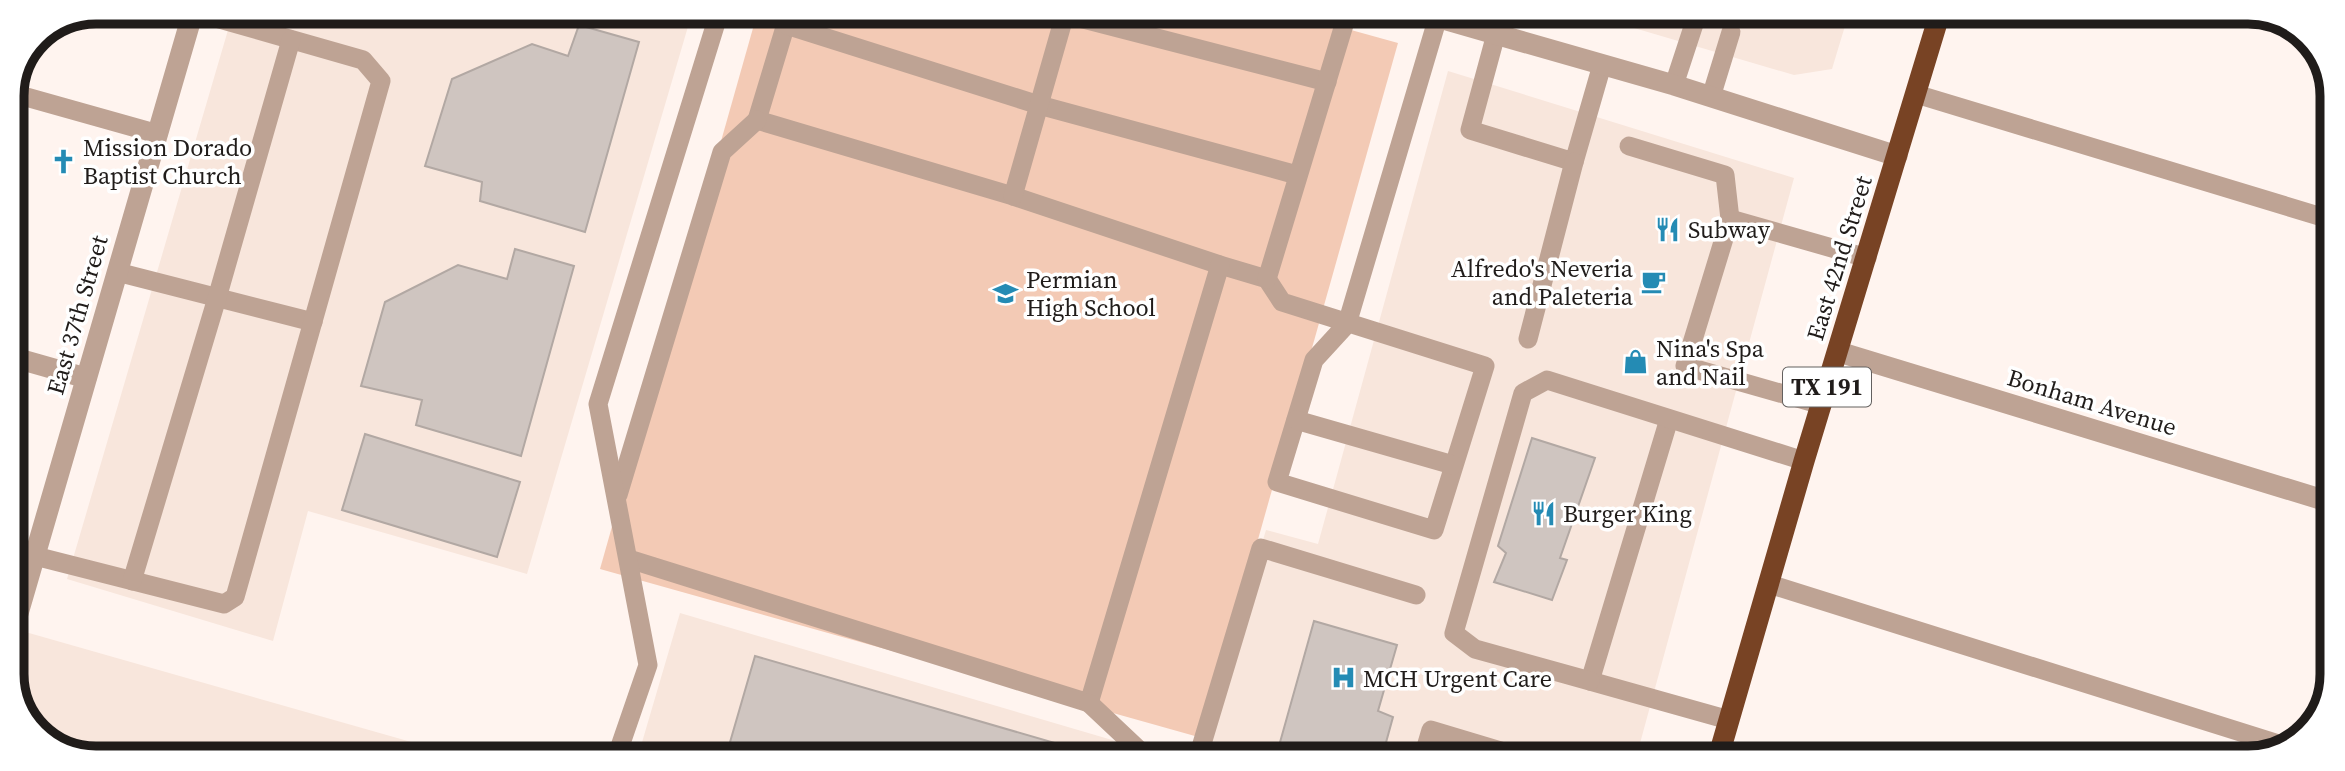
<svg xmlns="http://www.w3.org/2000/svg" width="2345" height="771" font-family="'Source Serif 4',serif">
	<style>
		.built { fill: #f8e6dc }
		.green { fill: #f3cab5 }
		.building { fill: #cfc5c0; stroke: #b2a8a3; stroke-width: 2 }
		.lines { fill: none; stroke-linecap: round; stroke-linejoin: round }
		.lane { stroke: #bea394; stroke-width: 19 }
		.street { stroke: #bea394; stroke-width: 21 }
		.highway { stroke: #784324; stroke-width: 21 }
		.labels { text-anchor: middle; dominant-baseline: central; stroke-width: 7; stroke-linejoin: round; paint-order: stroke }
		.shield { fill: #fff; stroke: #63605f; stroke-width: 2 }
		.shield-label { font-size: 23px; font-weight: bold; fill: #201c1a }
		.poi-label { font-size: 24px; fill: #201c1a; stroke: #fff; text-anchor: start }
		.street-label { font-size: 24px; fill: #201c1a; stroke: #fff }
		.rim { fill: none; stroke: #201c1a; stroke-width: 9 }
	</style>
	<rect width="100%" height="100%" fill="#fff4ef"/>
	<g class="built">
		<path d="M233,13H692L527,574L308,511L273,641L67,579Z"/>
		<path d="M1590,15L1848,16L1832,69L1794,75Z"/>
		<path d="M1448,71L1794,178L1636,758L1197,757L1266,530L1318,544Z"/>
		<path d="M680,613L1170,757L638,756Z"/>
		<path d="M15,629L457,755L70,754L30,726L12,680V638Z"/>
	</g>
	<path class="green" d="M757,14L1297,15L1398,43L1202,738L600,569Z"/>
	<g class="building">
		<path d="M456,13H496L481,21Z"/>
		<path d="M579,25L639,42L585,232L480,201L482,182L425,166L452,79L532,44L568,56Z"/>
		<path d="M515,249L574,266L521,456L416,425L422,400L361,386L385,302L458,265L507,279Z"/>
		<path d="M365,434L520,482L497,557L342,510Z"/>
		<path d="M1532,438L1595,458L1560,558L1567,560L1552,600L1494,582L1506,553L1498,546Z"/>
		<path d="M1314,621L1397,645L1378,711L1393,717L1382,757H1290L1277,753Z"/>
		<path d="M755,656L1082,751L1080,756H726Z"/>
	</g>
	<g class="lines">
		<g class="lane">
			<path d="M789,14L757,120L1013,196L1220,265L1267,279L1282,302L1485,366L1434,530L1277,482L1314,360L1347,324L1438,17"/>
			<path d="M1064,14L1327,82"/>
			<path d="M786,25L1039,105L1297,175"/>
			<path d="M1496,34L1470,130L1574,162L1602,65"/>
			<path d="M1674,85L1695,21"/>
			<path d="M12,93L158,134"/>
			<path d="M1916,94L2332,220"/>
			<path d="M1711,97L1731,32"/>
			<path d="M1629,146L1725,175L1730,219"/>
			<path d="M1013,196L1065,14"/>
			<path d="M117,272L313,322"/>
			<path d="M1267,279L1347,15"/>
			<path d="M1528,339L1574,162"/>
			<path d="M1822,405L1685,366L1730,219L1867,258"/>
			<path d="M1669,419L1590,681L1729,720"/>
			<path d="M1296,420L1453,465"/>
			<path d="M618,495L722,152L757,120"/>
			<path d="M35,556L224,604L235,597L381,81L363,60L195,12"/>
			<path d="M629,559L1089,703L1220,265"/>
			<path d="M132,581L217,298L291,40"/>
			<path d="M1769,584L2285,746"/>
			<path d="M1590,681L1475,649L1454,633L1523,393L1547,380L1804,461"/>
			<path d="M1089,703L1140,751L1163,757"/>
			<path d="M617,755L648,665L598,404L719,13"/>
			<path d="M1198,757L1261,548L1416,595"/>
			<path d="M1423,757L1431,730L1521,757"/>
		</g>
		<g class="street">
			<path d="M1429,15L1674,85L1897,156"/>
			<path d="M1839,352L2330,502"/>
			<path d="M12,357L86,378"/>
			<path d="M12,634L193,12"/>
		</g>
		<path class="highway" d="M1718,758L1804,461L1939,16"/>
	</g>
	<defs>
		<symbol id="church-bare" viewBox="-9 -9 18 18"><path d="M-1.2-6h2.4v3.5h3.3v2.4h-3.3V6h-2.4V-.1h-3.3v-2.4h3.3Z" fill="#248bb4" stroke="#fff" stroke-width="2.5" paint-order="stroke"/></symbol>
		<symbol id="restaurant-bare" viewBox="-9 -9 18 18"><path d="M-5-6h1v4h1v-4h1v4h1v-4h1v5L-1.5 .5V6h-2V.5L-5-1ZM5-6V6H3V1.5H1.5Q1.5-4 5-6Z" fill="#248bb4" stroke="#fff" stroke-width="2.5" paint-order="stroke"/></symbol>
		<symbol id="cafe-bare" viewBox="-9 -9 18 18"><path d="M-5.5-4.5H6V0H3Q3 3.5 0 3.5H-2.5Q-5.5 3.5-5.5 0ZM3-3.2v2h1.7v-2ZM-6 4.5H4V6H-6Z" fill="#248bb4" stroke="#fff" stroke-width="2.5" paint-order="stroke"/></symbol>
		<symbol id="school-bare" viewBox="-9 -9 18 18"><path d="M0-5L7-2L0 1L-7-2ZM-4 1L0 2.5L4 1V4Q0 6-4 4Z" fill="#248bb4" stroke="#fff" stroke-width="2.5" paint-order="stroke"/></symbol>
		<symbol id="shop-bare" viewBox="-9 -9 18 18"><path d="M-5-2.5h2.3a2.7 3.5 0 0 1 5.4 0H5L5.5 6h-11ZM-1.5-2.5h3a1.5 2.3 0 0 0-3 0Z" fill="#248bb4" stroke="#fff" stroke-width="2.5" paint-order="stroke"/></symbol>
		<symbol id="hospital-bare" viewBox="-9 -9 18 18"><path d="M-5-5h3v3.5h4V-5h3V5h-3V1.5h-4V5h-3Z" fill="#248bb4" stroke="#fff" stroke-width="2.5" paint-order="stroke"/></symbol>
	</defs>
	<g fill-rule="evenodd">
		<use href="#church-bare" x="46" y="144" width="35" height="35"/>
		<use href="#restaurant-bare" x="1650" y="212" width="35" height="35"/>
		<use href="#cafe-bare" x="1636" y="264" width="35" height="35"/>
		<use href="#school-bare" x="988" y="276" width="35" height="35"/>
		<use href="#shop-bare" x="1618" y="344" width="35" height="35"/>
		<use href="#restaurant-bare" x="1526" y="496" width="35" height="35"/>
		<use href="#hospital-bare" x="1326" y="660" width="35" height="35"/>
	</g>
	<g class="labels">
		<rect class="shield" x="1783" y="367.5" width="88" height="39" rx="5"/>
		<g class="shield-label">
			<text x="1827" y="387">TX 191</text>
		</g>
		<g class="poi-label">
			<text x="83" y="147">Mission Dorado<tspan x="83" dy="28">Baptist Church</tspan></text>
			<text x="1688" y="229">Subway</text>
			<text x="1633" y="268" text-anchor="end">Alfredo's Neveria<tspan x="1633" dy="28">and Paleteria</tspan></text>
			<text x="1026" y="279">Permian<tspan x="1026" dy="28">High School</tspan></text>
			<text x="1656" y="348">Nina's Spa<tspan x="1656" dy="28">and Nail</tspan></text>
			<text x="1563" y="513">Burger King</text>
			<text x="1363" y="678">MCH Urgent Care</text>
		</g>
		<g class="street-label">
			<text transform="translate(1839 258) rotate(-73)">East 42nd Street</text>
			<text transform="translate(77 315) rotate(-74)">East 37th Street</text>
			<text transform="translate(2092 402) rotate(17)">Bonham Avenue</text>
		</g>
	</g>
	<path d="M0 0H2345V771H0ZM96 24H2248A72 72 0 0 1 2320 96V674A72 72 0 0 1 2248 746H96A72 72 0 0 1 24 674V96A72 72 0 0 1 96 24Z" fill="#fff" fill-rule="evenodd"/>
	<path class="rim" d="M96 24H2248A72 72 0 0 1 2320 96V674A72 72 0 0 1 2248 746H96A72 72 0 0 1 24 674V96A72 72 0 0 1 96 24Z"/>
</svg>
